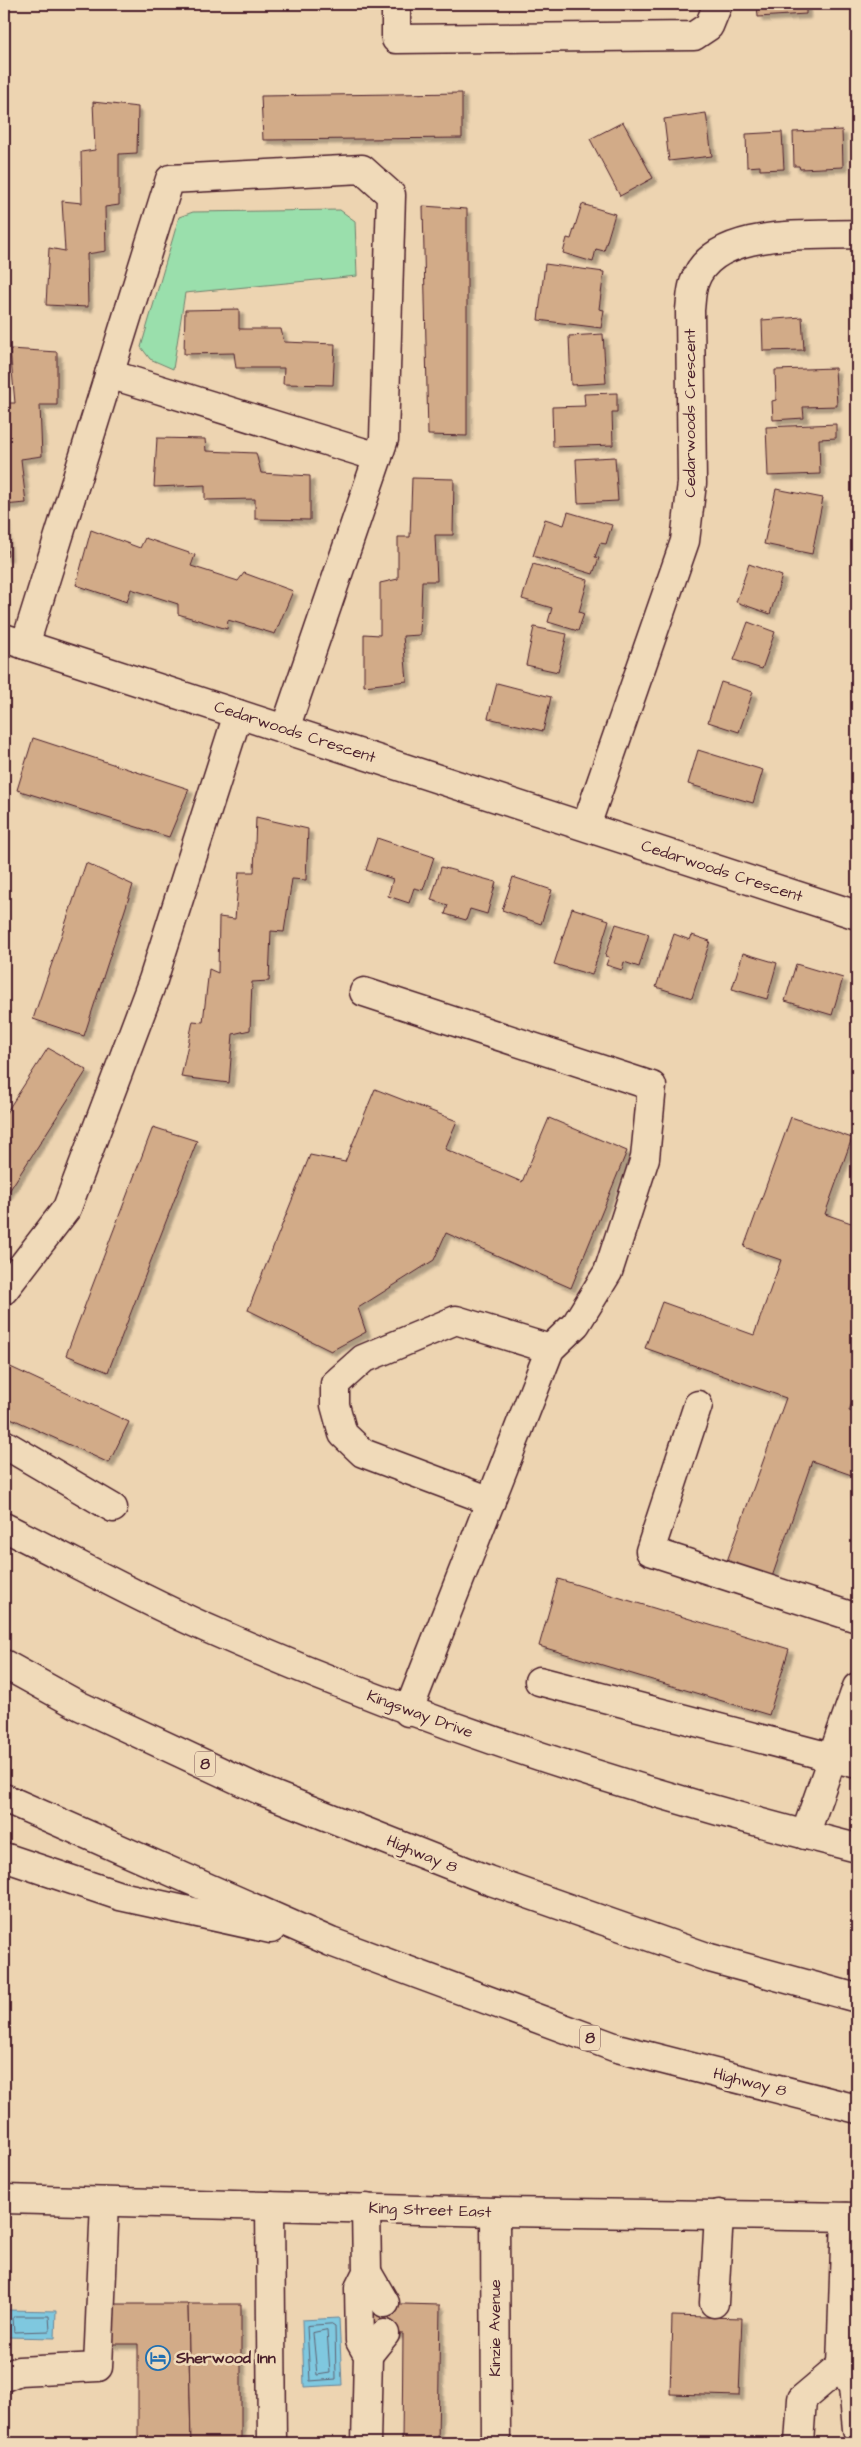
<svg xmlns="http://www.w3.org/2000/svg" width="861" height="2447" font-family="'Architects Daughter',sans-serif">
	<style>
		.green { fill: #9adfac; stroke: #727f6c }
		.water { fill: #7fc8df; stroke: #6a8497 }
		.lines { fill: none; stroke-linecap: round; stroke-linejoin: round }
		.shore { stroke: #5f6373; stroke-width: 1 }
		.building { fill: #d2ab88; stroke: #4a1f2b; filter: url(#shadow) }
		.minor-casing { stroke: #4a1f2b; stroke-width: 31 }
		.highway-casing { stroke: #4a1f2b; stroke-width: 31 }
		.minor { stroke: #f0dab9; stroke-width: 28 }
		.highway { stroke: #f0dab9; stroke-width: 28 }
		.labels { text-anchor: middle; dominant-baseline: central; stroke-width: 5; stroke-linejoin: round; paint-order: stroke }
		.shield { fill: #f0dab9; stroke: #7c5756; stroke-width: 1 }
		.shield-label { font-size: 15px; font-weight: bold; fill: #4a1f2b }
		.street-label { font-size: 16px; fill: #4a1f2b; stroke: #f0dab9 }
		.poi-label { font-size: 16px; font-weight: bold; fill: #4a1f2b; stroke: #f0dab9; text-anchor: start }
	</style>
	<defs>
		<filter id="shadow"><feDropShadow dx="4.5" dy="4.5" stdDeviation="1" flood-color="#0004"/></filter>
	</defs>
	<rect width="100%" height="100%" fill="#edd4b1"/>
	<filter id="ink" filterUnits="userSpaceOnUse"><feTurbulence type="fractalNoise" baseFrequency=".02" numOctaves="2"/><feDisplacementMap in="SourceGraphic" scale="10" xChannelSelector="R" yChannelSelector="G"/><feConvolveMatrix kernelMatrix="1 2 1 2 8 2 1 2 1" color-interpolation-filters="sRGB"/></filter>
	<g filter="url(#ink)">
		<path class="green" d="M340,210L355,221L357,276L185,293L173,369L150,359L141,347L179,217L193,212Z"/>
		<g class="water">
			<path d="M8,2310L56,2311L55,2338L7,2337Z"/>
			<path d="M339,2318L342,2385L304,2387L302,2320Z"/>
		</g>
		<g class="lines">
			<g class="shore">
				<path d="M15,2316H49L50,2331L14,2332L13,2318Z"/>
				<path d="M332,2324L335,2326L336,2379L310,2381L307,2326Z"/>
				<path d="M327,2330L330,2373L317,2375L313,2333Z"/>
			</g>
		</g>
		<g class="building">
			<path d="M757,4H806V14L758,17Z"/>
			<path d="M462,93V138L263,140L261,96Z"/>
			<path d="M93,102L138,107L137,153L119,154V205L105,207L106,251L87,254L88,307L46,305L49,248L65,251L62,201L82,203L81,152L95,150Z"/>
			<path d="M706,113L712,156L669,161L664,119Z"/>
			<path d="M623,122L653,178L620,196L590,139Z"/>
			<path d="M842,130L843,167L800,169L799,166H794L793,132Z"/>
			<path d="M782,132L784,169L760,170V166L747,167L746,134Z"/>
			<path d="M852,135H857V166H853Z"/>
			<path d="M582,204L615,214L604,251L596,249L593,262L563,253L567,238L571,239Z"/>
			<path d="M423,206L467,209V436L428,435Z"/>
			<path d="M545,264L604,272L599,309L604,310L601,328L538,320Z"/>
			<path d="M239,309V329H281L284,342L335,344L333,385L283,384L284,368H236L234,353L184,354L185,310Z"/>
			<path d="M802,317L804,350L763,351L762,320Z"/>
			<path d="M603,334L606,383L571,385L569,336Z"/>
			<path d="M10,349L57,352V405H40L42,456L21,459L26,503L4,505L8,556L4,557V403H15Z"/>
			<path d="M835,368L837,406L803,407L804,418L773,420L772,401L776,400L775,370Z"/>
			<path d="M617,393V412H612L613,445L553,447L552,407L585,406L584,394Z"/>
			<path d="M836,424V438L819,439L820,474L768,476L766,427Z"/>
			<path d="M157,438L205,439L206,451L256,453L261,473L310,476V520L255,519V499L205,500V485L154,487Z"/>
			<path d="M615,457L618,501L578,503L576,459Z"/>
			<path d="M412,478L454,479L453,535H435L437,581H422L420,635L403,636L407,681L364,686V634L380,635V583L398,579V537H410Z"/>
			<path d="M776,489L823,498L812,554L764,544Z"/>
			<path d="M568,512L612,525L606,544L600,543L595,557L599,558L593,574L533,556L545,519L564,525Z"/>
			<path d="M91,530L140,548L145,538L195,555L191,566L238,581L244,573L293,591L275,634L228,620L227,629L178,614V604L131,589L127,602L76,585Z"/>
			<path d="M533,564L588,580L579,612L584,614L578,631L548,622L552,608L522,599Z"/>
			<path d="M749,564L782,576L770,614L736,602Z"/>
			<path d="M748,622L775,632L762,669L734,660Z"/>
			<path d="M534,627L567,634L558,672L526,665Z"/>
			<path d="M721,682L753,692L739,732L708,722Z"/>
			<path d="M497,683L551,697L543,731L488,718Z"/>
			<path d="M33,738L189,789L169,837L17,790Z"/>
			<path d="M698,750L763,770L753,803L688,784Z"/>
			<path d="M256,817L308,829L306,880L292,879L284,932L271,931L269,981L252,982L250,1030L233,1034L229,1083L181,1077L193,1021L203,1022L209,969L218,973L219,917L235,919L239,872H254Z"/>
			<path d="M377,838L434,857L423,890L414,888L409,903L388,896L393,879L366,870Z"/>
			<path d="M86,863L133,885L84,1036L33,1019Z"/>
			<path d="M441,867L496,882L487,914L470,909L466,920L445,914L448,905L431,900Z"/>
			<path d="M513,877L552,890L541,924L502,910Z"/>
			<path d="M572,908L609,920L592,975L554,964Z"/>
			<path d="M616,924L649,934L639,967L624,962L622,970L606,965L609,957L605,956Z"/>
			<path d="M674,934L690,940L692,935L710,941L692,998L656,987Z"/>
			<path d="M743,953L777,963L767,999L732,989Z"/>
			<path d="M796,964L843,978L832,1015L785,1001Z"/>
			<path d="M48,1048L87,1070L4,1199V1116Z"/>
			<path d="M375,1089L457,1121L445,1149L522,1182L549,1118L627,1151L571,1288L446,1233L434,1260L358,1308L366,1332L331,1351L248,1310L310,1155L345,1162Z"/>
			<path d="M791,1117L852,1138L825,1214L857,1225V1401L853,1400L849,1411L857,1413V1477L812,1461L772,1577L727,1561L786,1398L645,1348L662,1302L754,1335L781,1260L744,1247Z"/>
			<path d="M153,1127L197,1141L108,1372L66,1355Z"/>
			<path d="M4,1364L129,1422L109,1463L4,1415Z"/>
			<path d="M558,1579L789,1649L769,1715L539,1646Z"/>
			<path d="M367,2303L440,2305L438,2443H402L403,2334H364Z"/>
			<path d="M111,2304H188L191,2443H138V2344H110Z"/>
			<path d="M188,2304H241V2443H191Z"/>
			<path d="M672,2316L742,2318L739,2396L670,2394Z"/>
		</g>
		<g class="lines">
			<defs>
				<g id="minor">
					<path d="M396,4V39L694,36L709,26L718,4"/>
					<path d="M109,374L378,457"/>
					<path d="M4,638L857,915"/>
					<path d="M25,645L170,179L362,169L391,195L384,439L285,729"/>
					<path d="M586,826L685,541L692,483L690,310C691,302 691,291 694,283C712,227 811,236 857,234"/>
					<path d="M364,992L652,1086L645,1158L608,1272L576,1324L550,1349L408,1712"/>
					<path d="M4,1290L67,1208L153,980L238,714"/>
					<path d="M698,1405L650,1551L857,1618"/>
					<path d="M4,1444L113,1508"/>
					<path d="M491,1501L363,1453L343,1434L335,1405V1384L363,1359L456,1320L550,1349"/>
					<path d="M4,1527C75,1562 145,1602 218,1633C425,1724 638,1793 857,1848"/>
					<path d="M539,1681L857,1764"/>
					<path d="M805,1835L857,1687"/>
					<path d="M4,2199L495,2212L857,2217"/>
					<path d="M270,2206L272,2443"/>
					<path d="M366,2208L367,2272L359,2288L360,2341L368,2355L366,2443"/>
					<path d="M495,2212L496,2443"/>
					<path d="M846,2217L841,2366L853,2387L857,2429"/>
					<path d="M367,2272L385,2303"/>
					<path d="M714,2303L719,2214"/>
					<path d="M368,2355L385,2334"/>
					<path d="M4,2377L19,2371L98,2367L105,2202"/>
					<path d="M799,2443L802,2399L841,2366"/>
				</g>
				<g id="highway">
					<path d="M4,1664L80,1706L260,1790L488,1880L710,1958L857,1998"/>
					<path d="M4,1798L331,1942L617,2048L857,2109"/>
					<path d="M4,1857L120,1896L271,1929"/>
				</g>
			</defs>
			<use href="#minor" class="minor-casing"/>
			<use href="#highway" class="highway-casing"/>
			<use href="#minor" class="minor"/>
			<use href="#highway" class="highway"/>
		</g>
	</g>
	<defs>
		<symbol id="hotel-ring" viewBox="-11 -11 22 22"><circle r="9.5" fill="#f0dab9" stroke="#1f6fb2" stroke-width="1.5"/><path d="M-6-4.5h1.5V1H6V5H4.5V3h-9V5H-6ZM-4 0a1.8 1.8 0 1 1 3.6 0ZM.5 0V-2.5h3Q6-2.5 6 0Z" fill="#1f6fb2"/></symbol>
	</defs>
	<g fill-rule="evenodd">
		<use href="#hotel-ring" x="144" y="2344" width="28" height="28"/>
	</g>
	<g class="labels">
		<g class="shield">
			<rect x="195" y="1751.5" width="20" height="25" rx="4"/>
			<rect x="580" y="2025.5" width="20" height="25" rx="4"/>
		</g>
		<g class="shield-label">
			<text x="205" y="1764">8</text>
			<text x="590" y="2038">8</text>
		</g>
		<g class="street-label">
			<text transform="translate(690 413) rotate(-90)">Cedarwoods Crescent</text>
			<text transform="translate(295 732) rotate(18)">Cedarwoods Crescent</text>
			<text transform="translate(722 871) rotate(18)">Cedarwoods Crescent</text>
			<text transform="translate(420 1714) rotate(20)">Kingsway Drive</text>
			<text transform="translate(422 1854) rotate(22)">Highway 8</text>
			<text transform="translate(750 2082) rotate(14)">Highway 8</text>
			<text transform="translate(430 2210) rotate(2)">King Street East</text>
			<text transform="translate(495 2328) rotate(-90)">Kinzie Avenue</text>
		</g>
		<g class="poi-label">
			<text x="176" y="2358">Sherwood Inn</text>
		</g>
	</g>
	<rect width="861" height="2447" fill="none" stroke="#f0dab9" stroke-width="20"/>
	<rect x="10" y="10" width="841" height="2427" fill="none" stroke="#4a1f2b" stroke-width="2" filter="url(#ink)"/>
</svg>
